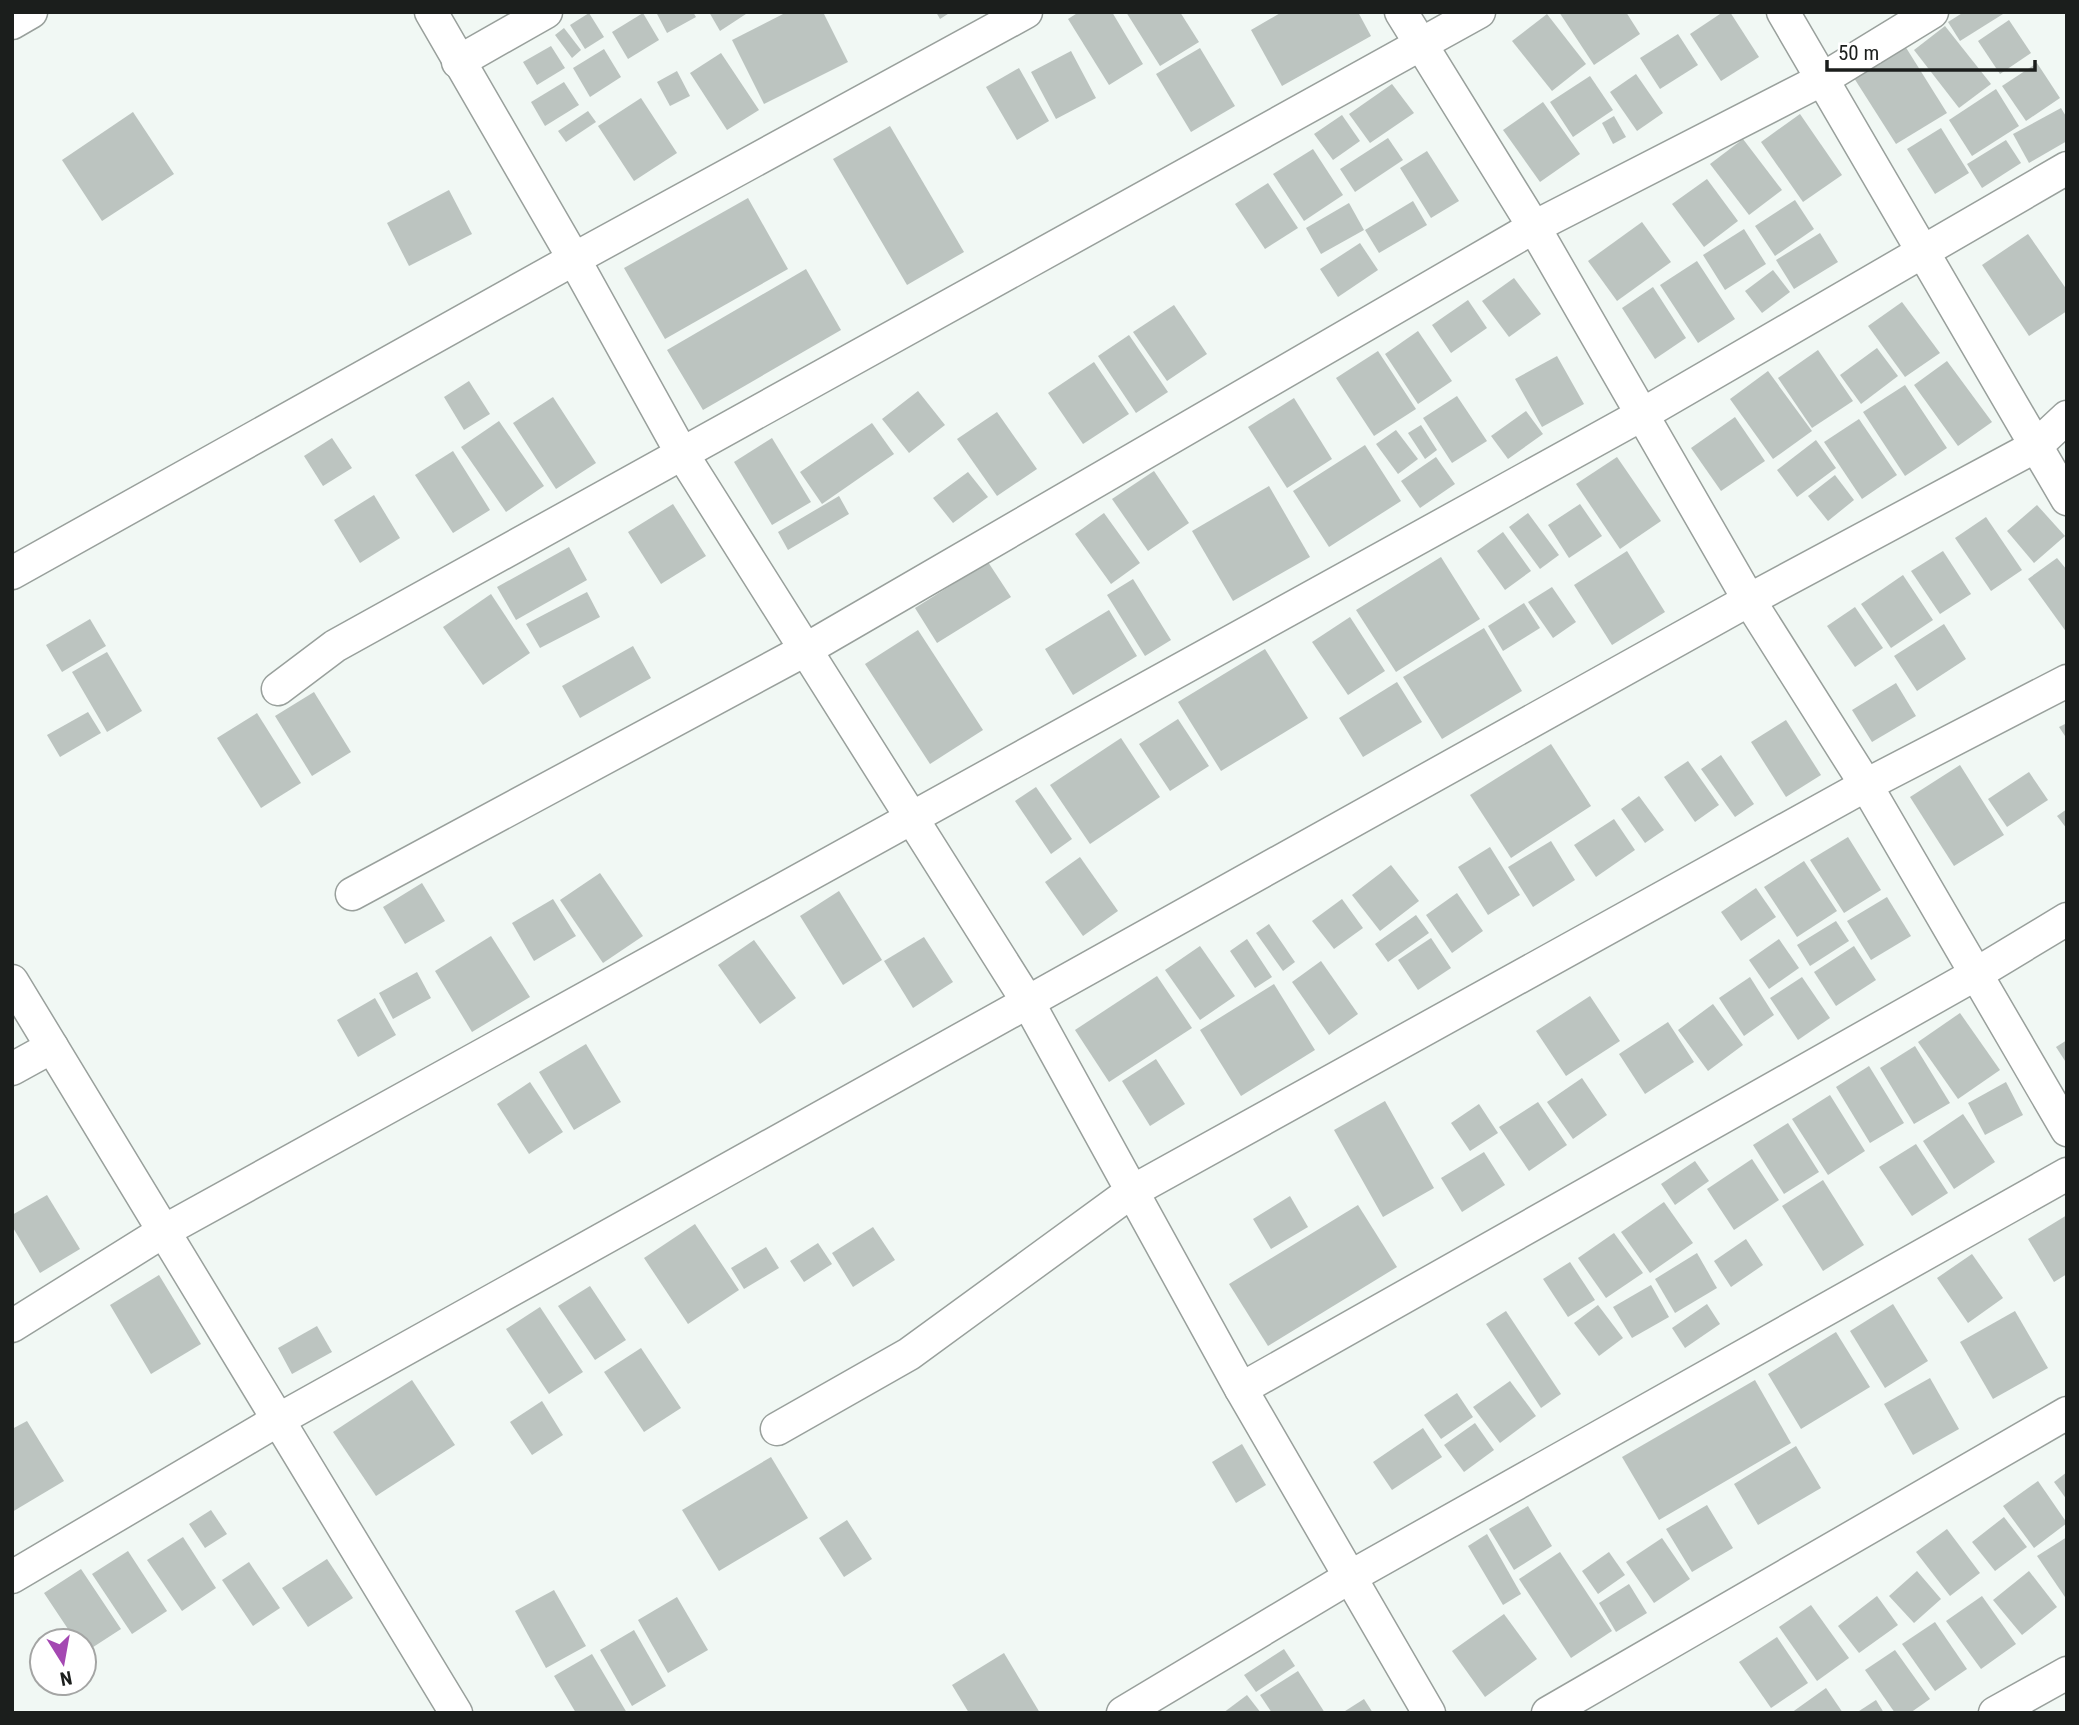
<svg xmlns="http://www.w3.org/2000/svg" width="2079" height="1725" font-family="'Roboto Condensed',sans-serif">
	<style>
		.building { fill: #bcc4c0 }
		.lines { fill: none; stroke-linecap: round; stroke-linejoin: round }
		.minor-casing { stroke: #99a09c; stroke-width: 35 }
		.minor { stroke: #fff; stroke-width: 32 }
	</style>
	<rect width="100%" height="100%" fill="#f1f8f4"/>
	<g class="building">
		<path d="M656,12H693L696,17L667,33Z"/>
		<path d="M709,12H749L720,31Z"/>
		<path d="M787,12H823L848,62L764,104L732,40Z"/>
		<path d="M936,12H951L940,19Z"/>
		<path d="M1079,12H1112L1143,64L1109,85L1068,19Z"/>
		<path d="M1126,12H1180L1199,42L1160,66Z"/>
		<path d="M1282,12H1358L1371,36L1282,86L1251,30Z"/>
		<path d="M1559,12H1626L1640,34L1594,65Z"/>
		<path d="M1723,12H1730L1759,57L1721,81L1690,34Z"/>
		<path d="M1964,12H2002L2003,14L1960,41L1948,22Z"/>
		<path d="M589,13L604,37L585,49L570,25Z"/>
		<path d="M643,13L659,40L628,59L612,32Z"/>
		<path d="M1547,14L1586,64L1552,91L1512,41Z"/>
		<path d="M2009,20L2031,53L2000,74L1978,41Z"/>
		<path d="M1945,26L1991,84L1959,108L1914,50Z"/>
		<path d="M564,28L581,50L572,58L555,35Z"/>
		<path d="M1678,34L1698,65L1660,89L1640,58Z"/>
		<path d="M551,46L565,68L537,85L523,62Z"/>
		<path d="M1905,46L1947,113L1896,144L1854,78Z"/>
		<path d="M1200,48L1235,106L1191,132L1156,74Z"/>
		<path d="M604,49L621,77L590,97L573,68Z"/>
		<path d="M1071,51L1096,98L1056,119L1031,72Z"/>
		<path d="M721,53L759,110L727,130L690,73Z"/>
		<path d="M2037,63L2060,98L2026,121L2002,86Z"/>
		<path d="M1019,68L1049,121L1017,140L986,87Z"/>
		<path d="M677,71L690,96L670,106L657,82Z"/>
		<path d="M1636,74L1663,113L1637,131L1610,92Z"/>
		<path d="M1590,76L1613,110L1573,137L1550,102Z"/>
		<path d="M564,82L579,105L545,126L531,102Z"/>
		<path d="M1392,84L1414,113L1370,143L1349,114Z"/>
		<path d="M1996,89L2019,126L1972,156L1949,120Z"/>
		<path d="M641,98L677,153L634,181L598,126Z"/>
		<path d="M1543,102L1580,154L1540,182L1503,130Z"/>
		<path d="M2061,108L2067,118V141L2029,163L2013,134Z"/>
		<path d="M588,111L596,122L566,142L558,131Z"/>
		<path d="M133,112L174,174L102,221L62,160Z"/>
		<path d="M1800,114L1842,175L1803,202L1761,142Z"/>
		<path d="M1342,115L1360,141L1333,160L1314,134Z"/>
		<path d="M1614,116L1626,137L1613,144L1602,123Z"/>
		<path d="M890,126L964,252L907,285L833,159Z"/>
		<path d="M1941,128L1969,173L1935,194L1907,149Z"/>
		<path d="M1388,138L1403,160L1355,192L1340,169Z"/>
		<path d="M1743,139L1782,190L1749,215L1710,164Z"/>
		<path d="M2006,140L2021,163L1982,188L1967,164Z"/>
		<path d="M1313,149L1343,195L1304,221L1273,174Z"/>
		<path d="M1427,151L1459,201L1431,218L1400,168Z"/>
		<path d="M1707,179L1738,221L1704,247L1672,204Z"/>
		<path d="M1268,183L1298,228L1265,249L1235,204Z"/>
		<path d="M449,190L472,234L409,266L387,223Z"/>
		<path d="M748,198L788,269L665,339L624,268Z"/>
		<path d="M1795,200L1814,229L1775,256L1755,226Z"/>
		<path d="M1413,201L1427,225L1379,253L1365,230Z"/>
		<path d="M1349,203L1364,230L1321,254L1306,228Z"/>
		<path d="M1642,222L1671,262L1617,301L1588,261Z"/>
		<path d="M1744,229L1766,264L1725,290L1703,255Z"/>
		<path d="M1820,233L1838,262L1794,289L1776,260Z"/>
		<path d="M2028,234L2067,290V311L2029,336L1982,265Z"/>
		<path d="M1360,243L1378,270L1338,297L1320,269Z"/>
		<path d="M1697,261L1735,319L1698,343L1660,285Z"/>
		<path d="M806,269L841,330L703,410L667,350Z"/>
		<path d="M1773,270L1790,292L1762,313L1745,291Z"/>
		<path d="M1514,278L1541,314L1509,337L1482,301Z"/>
		<path d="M1653,287L1686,338L1655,359L1622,308Z"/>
		<path d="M1468,300L1487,328L1451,353L1432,325Z"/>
		<path d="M1902,302L1940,353L1905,377L1868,326Z"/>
		<path d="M1174,305L1207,354L1167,381L1133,332Z"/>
		<path d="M1418,331L1452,381L1418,404L1385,354Z"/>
		<path d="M1129,335L1168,392L1136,413L1098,356Z"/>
		<path d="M1877,348L1898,376L1861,404L1840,375Z"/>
		<path d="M1818,350L1853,401L1812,428L1778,378Z"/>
		<path d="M1378,351L1416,409L1374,436L1336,378Z"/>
		<path d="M1557,356L1584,404L1542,427L1515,379Z"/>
		<path d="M1947,361L1992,422L1958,446L1914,385Z"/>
		<path d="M1094,362L1129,414L1083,444L1048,393Z"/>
		<path d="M1768,371L1812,431L1773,459L1730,399Z"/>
		<path d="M469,381L490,414L464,430L444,397Z"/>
		<path d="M1905,385L1947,448L1905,476L1863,412Z"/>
		<path d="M918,391L945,425L909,453L882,419Z"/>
		<path d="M1457,396L1487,441L1452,463L1423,418Z"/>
		<path d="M553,397L596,463L556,489L513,423Z"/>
		<path d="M1294,398L1332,459L1287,488L1248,427Z"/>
		<path d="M1526,411L1543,434L1508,459L1491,436Z"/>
		<path d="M997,412L1037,469L997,496L957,439Z"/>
		<path d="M1735,417L1765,461L1721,491L1691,448Z"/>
		<path d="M1859,419L1897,475L1862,499L1824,442Z"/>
		<path d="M499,421L544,486L506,512L461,447Z"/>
		<path d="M872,423L894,454L822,504L800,472Z"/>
		<path d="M1421,425L1437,450L1425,459L1408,433Z"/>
		<path d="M1396,430L1418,459L1398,474L1376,444Z"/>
		<path d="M332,438L352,468L323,486L304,456Z"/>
		<path d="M772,438L811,502L772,525L734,462Z"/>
		<path d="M1816,440L1836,468L1797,497L1777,470Z"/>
		<path d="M1365,445L1401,501L1329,547L1293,491Z"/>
		<path d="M453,451L490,510L453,533L415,475Z"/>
		<path d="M1436,457L1455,484L1420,508L1401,481Z"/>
		<path d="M1617,457L1661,521L1620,549L1576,484Z"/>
		<path d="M1154,471L1189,523L1148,551L1112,499Z"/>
		<path d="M968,472L988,497L953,523L933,498Z"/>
		<path d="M1835,475L1854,500L1828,521L1808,496Z"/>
		<path d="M1269,486L1310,557L1233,601L1192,531Z"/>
		<path d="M374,495L400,538L360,563L334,520Z"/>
		<path d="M839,496L849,514L788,550L778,532Z"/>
		<path d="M673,504L706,556L661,584L628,532Z"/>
		<path d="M1580,504L1602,536L1569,558L1548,525Z"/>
		<path d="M2037,505L2065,536L2034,563L2007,531Z"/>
		<path d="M1104,513L1140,563L1111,584L1075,534Z"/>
		<path d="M1528,513L1559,555L1540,569L1509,527Z"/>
		<path d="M1986,517L2022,570L1991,591L1955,538Z"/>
		<path d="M1503,532L1531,571L1505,590L1477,551Z"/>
		<path d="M569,547L587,580L516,620L497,587Z"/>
		<path d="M1627,551L1665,612L1612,645L1574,585Z"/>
		<path d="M1943,551L1971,594L1940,614L1911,571Z"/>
		<path d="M1441,557L1480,619L1396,672L1356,610Z"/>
		<path d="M2057,558L2067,570V633L2028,579Z"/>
		<path d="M988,562L1011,597L937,643L915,608Z"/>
		<path d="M1903,575L1933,620L1891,648L1861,604Z"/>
		<path d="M1133,579L1171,640L1145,656L1107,595Z"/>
		<path d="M1552,587L1576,622L1553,638L1528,602Z"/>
		<path d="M587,592L600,617L540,648L526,624Z"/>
		<path d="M491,594L530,653L483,685L443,627Z"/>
		<path d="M1524,603L1540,628L1503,651L1488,626Z"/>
		<path d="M1855,607L1883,648L1855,667L1827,626Z"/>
		<path d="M1109,610L1137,656L1073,695L1045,649Z"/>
		<path d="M1350,617L1385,671L1348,695L1312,642Z"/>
		<path d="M90,619L106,646L62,672L46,645Z"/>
		<path d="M1944,624L1966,659L1917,691L1894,656Z"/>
		<path d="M1484,628L1522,691L1442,739L1403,677Z"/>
		<path d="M918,630L983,730L930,764L865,664Z"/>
		<path d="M633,646L651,678L580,718L562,686Z"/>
		<path d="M1265,649L1308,718L1221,771L1178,702Z"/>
		<path d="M107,652L142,711L107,732L72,672Z"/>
		<path d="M1397,682L1422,722L1363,757L1339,718Z"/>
		<path d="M1896,683L1916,716L1872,742L1852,710Z"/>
		<path d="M314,692L351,752L312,776L275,716Z"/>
		<path d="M88,712L101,733L60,757L47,735Z"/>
		<path d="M257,713L301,783L261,808L217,738Z"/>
		<path d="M1178,719L1209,766L1170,791L1139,744Z"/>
		<path d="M1786,720L1821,775L1786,797L1751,742Z"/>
		<path d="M2067,723V739L2059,727Z"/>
		<path d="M1121,738L1160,797L1090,844L1050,785Z"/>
		<path d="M1551,744L1591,806L1511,858L1470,795Z"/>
		<path d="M1721,755L1754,804L1735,817L1701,769Z"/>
		<path d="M1688,761L1719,805L1695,822L1664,777Z"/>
		<path d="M1960,765L2004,835L1954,866L1910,797Z"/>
		<path d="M2029,772L2048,800L2007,827L1988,799Z"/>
		<path d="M1036,787L1072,839L1051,854L1015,801Z"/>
		<path d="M1639,796L1664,830L1645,843L1621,809Z"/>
		<path d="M2067,809V829L2057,816Z"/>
		<path d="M1614,819L1635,850L1596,877L1574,845Z"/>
		<path d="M1848,837L1881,890L1844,913L1810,860Z"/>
		<path d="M1551,841L1575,880L1533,907L1508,867Z"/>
		<path d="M1490,847L1520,895L1488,915L1458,867Z"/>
		<path d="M1080,857L1118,911L1083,936L1045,882Z"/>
		<path d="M1804,861L1837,911L1797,937L1764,887Z"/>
		<path d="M1391,865L1419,901L1380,931L1352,895Z"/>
		<path d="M600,873L643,936L603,963L560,900Z"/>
		<path d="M422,883L445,921L405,944L383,907Z"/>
		<path d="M1756,888L1776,917L1741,941L1721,912Z"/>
		<path d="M839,891L882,960L843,985L800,916Z"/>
		<path d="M1457,893L1483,931L1452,953L1426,915Z"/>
		<path d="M1887,897L1911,936L1871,960L1847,921Z"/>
		<path d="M553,899L576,936L534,961L512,923Z"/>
		<path d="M1342,899L1363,928L1334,949L1312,921Z"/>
		<path d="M1416,915L1429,933L1388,962L1375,944Z"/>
		<path d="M1836,921L1849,941L1810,966L1797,945Z"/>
		<path d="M1269,924L1295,962L1283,971L1256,933Z"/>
		<path d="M491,936L530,997L472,1032L435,971Z"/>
		<path d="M924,937L953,982L913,1008L884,961Z"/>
		<path d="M1431,938L1451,968L1418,990L1398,960Z"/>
		<path d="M1247,939L1272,977L1255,988L1230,951Z"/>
		<path d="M1779,939L1799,968L1769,989L1749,960Z"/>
		<path d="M754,940L796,998L760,1024L718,965Z"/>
		<path d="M1200,946L1235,996L1200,1020L1165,970Z"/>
		<path d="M1854,946L1876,980L1836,1006L1814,972Z"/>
		<path d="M1321,961L1358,1014L1329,1035L1292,982Z"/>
		<path d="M417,972L431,998L393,1019L379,993Z"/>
		<path d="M1157,976L1192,1028L1109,1082L1075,1030Z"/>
		<path d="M1750,977L1774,1015L1744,1036L1719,998Z"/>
		<path d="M1802,977L1830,1018L1798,1040L1770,998Z"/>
		<path d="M1274,984L1315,1050L1241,1096L1200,1030Z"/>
		<path d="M1590,996L1620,1041L1566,1076L1536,1031Z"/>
		<path d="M375,998L396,1035L358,1057L337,1020Z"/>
		<path d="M1713,1004L1743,1045L1708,1071L1678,1030Z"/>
		<path d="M1960,1013L2000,1070L1958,1099L1918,1042Z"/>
		<path d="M1668,1022L1694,1062L1645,1094L1619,1054Z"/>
		<path d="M2067,1040V1064L2056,1047Z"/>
		<path d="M586,1044L621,1102L574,1130L539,1072Z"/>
		<path d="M1915,1046L1950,1103L1914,1124L1880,1068Z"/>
		<path d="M1156,1059L1185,1104L1150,1126L1122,1081Z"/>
		<path d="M1869,1066L1904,1123L1870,1143L1836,1087Z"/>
		<path d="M1582,1078L1607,1115L1573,1139L1547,1102Z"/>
		<path d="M530,1082L563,1132L529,1154L497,1104Z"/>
		<path d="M2006,1082L2023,1115L1985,1135L1968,1103Z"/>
		<path d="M1830,1095L1865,1151L1828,1175L1792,1119Z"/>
		<path d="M1385,1101L1434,1188L1383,1217L1334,1130Z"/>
		<path d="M1538,1102L1567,1145L1529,1171L1499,1127Z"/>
		<path d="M1479,1104L1498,1133L1470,1151L1451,1123Z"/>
		<path d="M1963,1114L1995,1162L1954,1189L1923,1141Z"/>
		<path d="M1788,1123L1819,1172L1784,1194L1753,1145Z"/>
		<path d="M1916,1144L1948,1193L1912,1216L1879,1167Z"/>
		<path d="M1484,1152L1505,1185L1462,1212L1441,1178Z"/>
		<path d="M1752,1159L1779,1200L1734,1230L1707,1189Z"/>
		<path d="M1695,1161L1709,1181L1675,1205L1661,1184Z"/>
		<path d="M1823,1180L1864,1245L1823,1271L1782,1206Z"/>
		<path d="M47,1195L80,1249L40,1273L12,1226V1215Z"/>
		<path d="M1290,1196L1308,1227L1271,1249L1253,1219Z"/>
		<path d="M1664,1202L1693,1243L1650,1273L1621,1232Z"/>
		<path d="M1358,1205L1397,1267L1268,1346L1229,1284Z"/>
		<path d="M2067,1215V1274L2054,1282L2028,1239Z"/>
		<path d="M695,1224L739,1290L688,1324L644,1258Z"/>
		<path d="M873,1227L895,1260L853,1287L832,1253Z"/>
		<path d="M1614,1233L1643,1273L1606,1298L1578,1258Z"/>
		<path d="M1746,1239L1763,1265L1731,1287L1714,1261Z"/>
		<path d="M818,1243L832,1264L804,1282L790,1261Z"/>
		<path d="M766,1247L779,1268L744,1289L731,1268Z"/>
		<path d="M1697,1253L1717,1288L1675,1313L1655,1279Z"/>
		<path d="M1972,1254L2003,1298L1968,1323L1937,1278Z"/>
		<path d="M1570,1262L1595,1300L1568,1317L1543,1279Z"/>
		<path d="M159,1275L201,1344L151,1374L110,1305Z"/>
		<path d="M1651,1285L1669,1317L1632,1338L1613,1307Z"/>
		<path d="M590,1286L626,1340L595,1360L558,1306Z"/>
		<path d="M1707,1304L1720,1324L1685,1348L1672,1328Z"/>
		<path d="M1893,1304L1928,1361L1885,1388L1850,1331Z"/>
		<path d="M1598,1305L1623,1338L1599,1356L1574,1323Z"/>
		<path d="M540,1307L583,1372L549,1394L506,1329Z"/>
		<path d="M1506,1311L1561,1394L1541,1408L1486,1324Z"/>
		<path d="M2015,1311L2048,1368L1993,1399L1960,1342Z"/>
		<path d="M317,1326L332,1352L292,1374L278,1348Z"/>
		<path d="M1836,1332L1870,1387L1801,1429L1768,1374Z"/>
		<path d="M641,1348L681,1408L644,1432L604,1372Z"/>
		<path d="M1930,1378L1959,1429L1913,1455L1884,1404Z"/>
		<path d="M412,1380L455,1445L376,1496L333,1432Z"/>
		<path d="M1755,1380L1791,1443L1659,1520L1622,1457Z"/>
		<path d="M1510,1381L1536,1416L1500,1443L1473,1407Z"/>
		<path d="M1457,1393L1473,1417L1441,1439L1424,1415Z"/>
		<path d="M542,1401L563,1435L532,1455L510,1422Z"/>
		<path d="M27,1421L64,1481L12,1512V1429Z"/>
		<path d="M1475,1423L1494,1450L1464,1472L1444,1445Z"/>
		<path d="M1423,1428L1442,1457L1392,1490L1373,1462Z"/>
		<path d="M1242,1444L1266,1485L1236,1503L1212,1462Z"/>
		<path d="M1796,1446L1821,1488L1758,1525L1734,1484Z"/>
		<path d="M771,1457L808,1518L719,1571L682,1510Z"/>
		<path d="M2067,1472V1500L2054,1482Z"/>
		<path d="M2038,1481L2067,1523L2034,1548L2003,1506Z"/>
		<path d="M1707,1505L1733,1548L1692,1572L1666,1529Z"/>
		<path d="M1528,1506L1552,1546L1514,1570L1489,1529Z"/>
		<path d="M211,1510L227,1534L205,1548L189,1524Z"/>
		<path d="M2004,1517L2027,1547L1995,1571L1972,1542Z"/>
		<path d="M847,1520L872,1559L844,1577L819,1538Z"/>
		<path d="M1947,1529L1980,1573L1950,1596L1916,1552Z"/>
		<path d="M1487,1534L1521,1594L1503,1605L1468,1546Z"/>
		<path d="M183,1537L216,1588L182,1611L147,1560Z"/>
		<path d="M2067,1537V1600L2037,1556Z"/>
		<path d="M1662,1538L1690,1579L1654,1603L1626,1562Z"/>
		<path d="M128,1551L167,1611L132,1634L92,1574Z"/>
		<path d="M1560,1552L1612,1631L1571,1658L1519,1579Z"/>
		<path d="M1609,1552L1625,1575L1598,1594L1582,1571Z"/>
		<path d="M327,1559L353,1598L308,1627L282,1588Z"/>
		<path d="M249,1562L280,1608L253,1626L222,1580Z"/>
		<path d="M81,1569L121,1629L84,1653V1641H76L44,1593Z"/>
		<path d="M1917,1571L1941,1599L1914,1623L1889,1596Z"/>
		<path d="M2029,1571L2057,1607L2022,1635L1993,1600Z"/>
		<path d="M1629,1584L1647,1613L1616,1632L1599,1603Z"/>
		<path d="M554,1590L586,1646L546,1668L515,1611Z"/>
		<path d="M1877,1596L1898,1625L1859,1653L1838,1626Z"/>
		<path d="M1982,1596L2016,1644L1981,1669L1946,1621Z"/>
		<path d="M677,1597L708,1650L668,1673L638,1620Z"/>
		<path d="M1811,1605L1849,1658L1817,1681L1779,1627Z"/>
		<path d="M1504,1614L1537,1659L1485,1697L1452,1651Z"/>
		<path d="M1935,1622L1967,1669L1935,1691L1902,1644Z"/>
		<path d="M634,1630L666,1686L632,1706L600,1650Z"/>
		<path d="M1777,1637L1808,1683L1771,1708L1739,1662Z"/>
		<path d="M1284,1649L1295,1666L1256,1692L1244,1675Z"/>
		<path d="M1895,1650L1930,1699L1910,1713H1895L1865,1670Z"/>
		<path d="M1004,1653L1040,1713H969L952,1685Z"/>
		<path d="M592,1654L627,1713H576L554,1676Z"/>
		<path d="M1298,1671L1325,1713H1272L1260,1695Z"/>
		<path d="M1826,1688L1843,1713H1791Z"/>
		<path d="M1247,1695L1261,1713H1223Z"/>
		<path d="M1364,1699L1373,1713H1342Z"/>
		<path d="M1876,1700L1884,1713H1856Z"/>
	</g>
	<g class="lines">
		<defs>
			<g id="minor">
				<path d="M431,12L574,259L681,452L1029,1004L1241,1389L1429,1713"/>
				<path d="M1401,12L1534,227L1749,600L1866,785L2067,1130"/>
				<path d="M1783,12L2067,499"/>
				<path d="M12,23L31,12"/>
				<path d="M458,62L546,12"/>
				<path d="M12,573L574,259L1026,12"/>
				<path d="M278,689L335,646L1479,12"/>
				<path d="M352,894L805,650L1534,227L1821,80L1932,12"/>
				<path d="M12,981L456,1713"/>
				<path d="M12,1069L52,1047"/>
				<path d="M12,1326L164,1231L1643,414L2067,168"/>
				<path d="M1241,1389L1976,974L2067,919"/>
				<path d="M777,1429L909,1354L1131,1192L1866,785L2067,681"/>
				<path d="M12,1577L278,1420L1749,600L2036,446L2067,417"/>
				<path d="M1123,1713L1350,1577L2067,1174"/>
				<path d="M1548,1713L2067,1413"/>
				<path d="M1995,1713L2067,1673"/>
			</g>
		</defs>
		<use href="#minor" class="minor-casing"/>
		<use href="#minor" class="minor"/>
	</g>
	<rect width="2079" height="1725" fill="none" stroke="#1b1e1c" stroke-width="28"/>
	<g transform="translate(63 1662) rotate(169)"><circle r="33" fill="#ffffff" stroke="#a4a5a4" stroke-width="2"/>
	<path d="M0-5L12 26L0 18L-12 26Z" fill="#a448b2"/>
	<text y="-10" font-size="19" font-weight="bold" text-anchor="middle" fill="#1b1e1c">N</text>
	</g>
	<path d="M1827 60v10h208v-10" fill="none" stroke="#1b1e1c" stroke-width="3.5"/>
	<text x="1838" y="60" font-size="21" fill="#1b1e1c" stroke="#ffffff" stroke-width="5" paint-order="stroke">50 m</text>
</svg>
